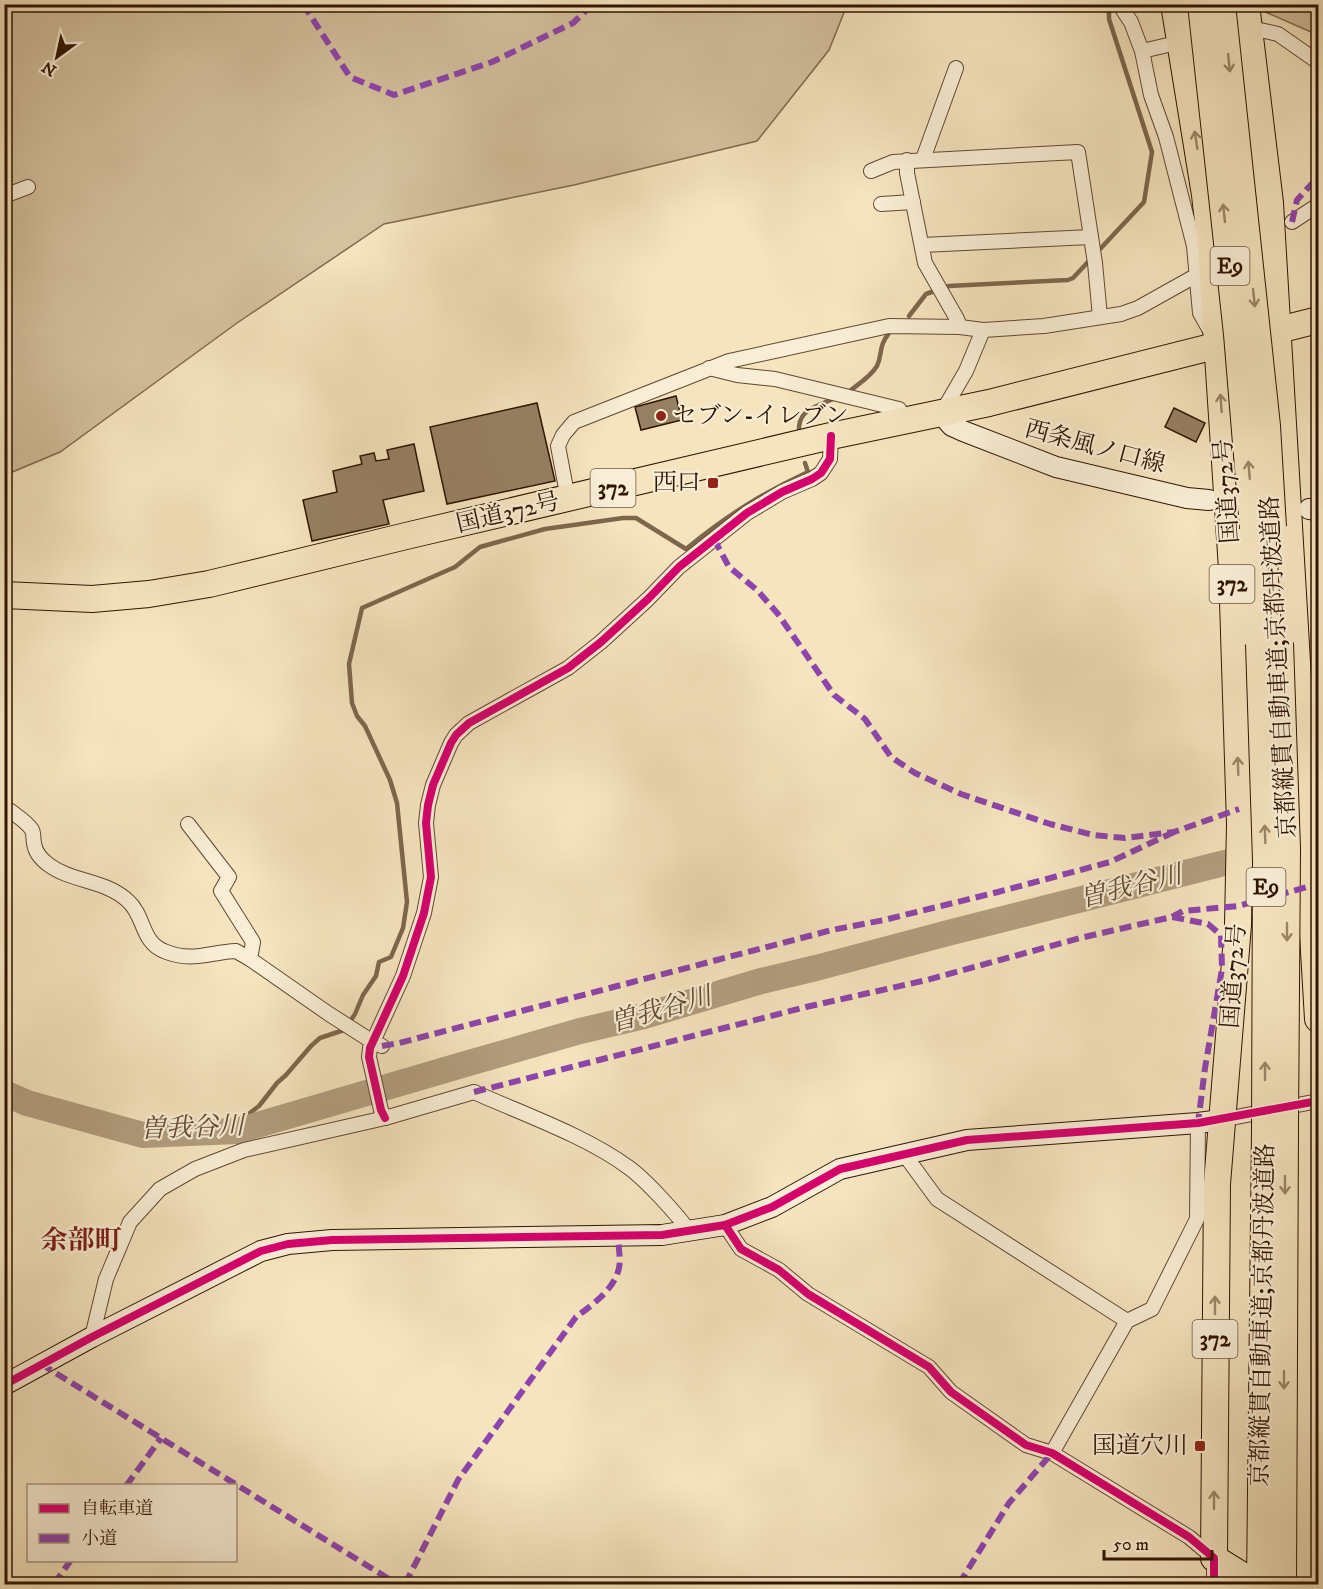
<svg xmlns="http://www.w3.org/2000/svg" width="1323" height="1589" font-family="'IM FELL DW Pica','Noto Serif JP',serif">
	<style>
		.green { fill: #d4c19e; stroke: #826a50; stroke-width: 1.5 }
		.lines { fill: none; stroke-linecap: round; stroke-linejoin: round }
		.stream { stroke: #7e664c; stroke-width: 4.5 }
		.river { stroke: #b29d7e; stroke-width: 26 }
		.building { fill: #968063; stroke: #301401; stroke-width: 1.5 }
		.street-casing { stroke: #614830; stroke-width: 16 }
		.secondary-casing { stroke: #301401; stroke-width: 22 }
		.highway-casing { stroke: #301401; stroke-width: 28 }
		.street { stroke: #f8edd5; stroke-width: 14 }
		.secondary { stroke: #f8edd5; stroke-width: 20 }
		.highway { stroke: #f5e4be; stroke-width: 26 }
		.highway-bridge-casing { stroke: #301401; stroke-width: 28; stroke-linecap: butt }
		.highway-bridge { stroke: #f5e4be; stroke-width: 26 }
		.quiet { stroke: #8e44ad; stroke-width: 6; stroke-dasharray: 12 6; stroke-linecap: butt }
		.cycleway-casing { stroke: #f8edd5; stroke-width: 11 }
		.cycleway { stroke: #d6006c; stroke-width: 8 }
		.oneway { stroke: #9c8669 }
		.poi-dot { fill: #8f2418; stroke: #f8edd5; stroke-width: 2 }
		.labels { text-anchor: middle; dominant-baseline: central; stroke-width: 4.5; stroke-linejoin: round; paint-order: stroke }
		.shield { fill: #f8edd5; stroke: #6c5541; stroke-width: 1.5 }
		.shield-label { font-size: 22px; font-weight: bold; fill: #301401 }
		.poi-label { font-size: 24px; fill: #301401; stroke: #f8edd5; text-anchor: end }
		.street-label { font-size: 24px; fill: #301401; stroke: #f8edd5 }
		.water-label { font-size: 26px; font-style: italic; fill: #644b33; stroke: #f8edd5 }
		.quarter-label { font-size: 27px; font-weight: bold; fill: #7a1f14; stroke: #f8edd5 }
	</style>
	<rect width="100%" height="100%" fill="#f5e4be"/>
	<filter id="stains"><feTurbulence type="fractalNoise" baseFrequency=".00333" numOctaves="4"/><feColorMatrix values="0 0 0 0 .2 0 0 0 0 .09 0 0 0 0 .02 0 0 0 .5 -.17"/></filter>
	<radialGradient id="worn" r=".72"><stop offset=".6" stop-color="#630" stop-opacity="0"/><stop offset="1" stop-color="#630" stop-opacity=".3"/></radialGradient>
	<g class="green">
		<path d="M5,5H847L829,50L757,141L574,185L384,224L237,323L60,452L5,475Z"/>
		<path d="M1260,5H1318V35L1261,10Z"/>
	</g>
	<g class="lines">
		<g class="stream">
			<path d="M909,316L926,294L949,286L1068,280L1073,278L1144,202L1152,152L1109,19V4"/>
			<path d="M851,390C860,383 871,376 877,366C883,353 878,347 889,333"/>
			<path d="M799,433C797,409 816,407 835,398"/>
			<path d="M237,1131L246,1116L259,1106L277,1083L286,1075L311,1046L320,1038L344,1030L355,1014L363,995L376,976L379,962L391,957L403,928L407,902L397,803L390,780L365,726L357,716L352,703L349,664L362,608L455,567L480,547L545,529L623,518H636L686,549C726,516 761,494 808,472L805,463"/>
		</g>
		<path class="river" d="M4,1093L27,1103L143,1135L237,1131L462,1065L580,1031L644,1016L761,981L816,968L948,933L1260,854"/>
	</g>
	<g class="building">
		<path d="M676,396L682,420L641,430L635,407Z"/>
		<path d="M537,403L555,481L447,504L430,427Z"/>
		<path d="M1174,408L1205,423L1196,442L1165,427Z"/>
		<path d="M414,444L424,491L383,500L389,524L312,541L303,500L337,492L333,471L362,464L360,456L374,453L376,461L389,459L387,450Z"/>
	</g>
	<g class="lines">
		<defs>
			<g id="street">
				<path d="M1119,4L1131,22L1142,51L1151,95L1166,137L1194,246L1200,313L1212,334"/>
				<path d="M1260,30L1278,34L1318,62"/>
				<path d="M1142,51L1168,45"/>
				<path d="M923,159L956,68"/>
				<path d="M907,160V173L925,263L957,319L960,327"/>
				<path d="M871,171L893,162L1078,152L1095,263L1100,317"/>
				<path d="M4,196L28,187"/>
				<path d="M881,204L913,202"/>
				<path d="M1292,222L1318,205"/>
				<path d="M922,245L1091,237"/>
				<path d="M709,368L737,375L775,379L899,409L907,422"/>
				<path d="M941,414L966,371L983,330"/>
				<path d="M568,499L558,446L563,435L574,422L729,361L889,326L960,327L983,330L1044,326L1121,314L1138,308L1197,275"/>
				<path d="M4,806C12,813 27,821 32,830C34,834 33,839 34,843C35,852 42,860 49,865C72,882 106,880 128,901C145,916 141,942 164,951C192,963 210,952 236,951L250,959"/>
				<path d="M188,824L229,877L221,891L253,942L250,959L329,1014L373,1042L382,1046"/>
				<path d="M385,1118L381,1110L369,1057L370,1048L403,976L424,913L431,877L426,823L428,805L433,785L451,743L456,735L469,723L568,668L601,642L648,599L679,567L747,513L782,492L812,479L821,473L830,459L831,436"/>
				<path d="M1221,1120L1318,1101"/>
				<path d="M904,1154L937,1199L1127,1321"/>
				<path d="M725,1225L741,1249L779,1270L808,1294L929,1367L951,1392L1026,1445L1052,1453L1189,1537L1214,1558V1584"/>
				<path d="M92,1337L106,1279L130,1222L160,1189L195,1169L244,1150L385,1118L474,1092C523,1114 586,1136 628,1167C645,1179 677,1214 689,1231"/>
				<path d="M1052,1453L1127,1321L1152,1309L1197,1219L1198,1123"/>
			</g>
			<g id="secondary">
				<path d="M941,414L952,426L963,431L1056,467L1187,498L1209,500"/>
				<path d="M1309,509L1318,510"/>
				<path d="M4,1385L92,1337L261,1251L288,1244L332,1240L662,1235L725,1225L772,1207L840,1169L967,1140L1198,1123L1221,1120"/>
			</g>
			<g id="highway">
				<path d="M1174,4L1205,195L1211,248L1232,569L1240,824L1238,925L1217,1184L1214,1558L1256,1584"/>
				<path d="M1246,4L1270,203L1318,1019"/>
				<path d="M1253,528L1259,644"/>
				<path d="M4,595L92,599L149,594L209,584L406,536L831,436L989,403L1318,320"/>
				<path d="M1260,1584L1265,1130"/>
				<path d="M1283,1584L1285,1126"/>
			</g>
		</defs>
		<use href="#street" class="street-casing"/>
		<use href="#secondary" class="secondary-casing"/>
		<use href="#highway" class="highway-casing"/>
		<use href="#street" class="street"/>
		<use href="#secondary" class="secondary"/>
		<use href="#highway" class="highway"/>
		<defs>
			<g id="highway-bridge">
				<path d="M1201,4L1237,334L1253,528"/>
				<path d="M1222,4L1267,426L1273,527"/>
				<path d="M1280,643L1287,849L1285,1126"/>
				<path d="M1259,644L1266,861L1265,1130"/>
			</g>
		</defs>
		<use href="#highway-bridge" class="highway-bridge-casing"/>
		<use href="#highway-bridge" class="highway-bridge"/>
		<g class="quiet">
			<path d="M303,4L350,77L394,95L492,62L573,23L593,4"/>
			<path d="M1292,222L1297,200L1318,177"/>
			<path d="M714,539L729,567L757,590L778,614L834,695L865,719L891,757L915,773L961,794L1050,824L1093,835L1125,838L1174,832L1239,809"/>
			<path d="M1172,917L1183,911L1238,906L1318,884"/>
			<path d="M382,1046L399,1043L832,930L884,920L998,892L1110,862L1174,832"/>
			<path d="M474,1092L806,1007L927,980L1080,938L1172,917L1208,924L1221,935L1222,969L1205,1068L1198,1123"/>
			<path d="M41,1364L397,1584"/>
			<path d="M126,1486L161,1438"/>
			<path d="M54,1584L71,1560"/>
			<path d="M405,1584L458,1480L576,1317C593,1304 614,1290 619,1268C621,1259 618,1245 618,1235"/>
			<path d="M959,1584L1009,1503L1052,1453"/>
		</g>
		<defs>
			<g id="cycleway">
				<path d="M385,1118L381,1110L369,1057L370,1048L403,976L424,913L431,877L426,823L428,805L433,785L451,743L456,735L469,723L568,668L601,642L648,599L679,567L747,513L782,492L812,479L821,473L830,459L831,436"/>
				<path d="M725,1225L741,1249L779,1270L808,1294L929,1367L951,1392L1026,1445L1052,1453L1189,1537L1214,1558V1584"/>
				<path d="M4,1385L92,1337L261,1251L288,1244L332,1240L662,1235L725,1225L772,1207L840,1169L967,1140L1198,1123L1318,1101"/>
			</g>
		</defs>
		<use href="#cycleway" class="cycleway-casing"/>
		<use href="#cycleway" class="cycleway"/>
	</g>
	<defs><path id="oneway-shaft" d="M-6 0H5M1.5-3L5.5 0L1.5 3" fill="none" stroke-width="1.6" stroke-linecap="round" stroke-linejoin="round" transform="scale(1.5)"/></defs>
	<g class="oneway">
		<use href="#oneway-shaft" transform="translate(1229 63) rotate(84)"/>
		<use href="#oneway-shaft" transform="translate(1196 140) rotate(-99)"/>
		<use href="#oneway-shaft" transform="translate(1224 213) rotate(-96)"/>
		<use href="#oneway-shaft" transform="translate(1254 298) rotate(84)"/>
		<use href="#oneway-shaft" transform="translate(1221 403) rotate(-94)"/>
		<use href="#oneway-shaft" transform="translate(1249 470) rotate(-95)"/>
		<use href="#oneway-shaft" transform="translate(1238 766) rotate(-92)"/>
		<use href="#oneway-shaft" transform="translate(1265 834) rotate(-92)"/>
		<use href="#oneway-shaft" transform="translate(1287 932) rotate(90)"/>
		<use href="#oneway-shaft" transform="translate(1265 1071) rotate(-90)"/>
		<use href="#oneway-shaft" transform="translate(1285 1185) rotate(90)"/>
		<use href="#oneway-shaft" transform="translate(1215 1305) rotate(-90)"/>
		<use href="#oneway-shaft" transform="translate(1284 1380) rotate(90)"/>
		<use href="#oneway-shaft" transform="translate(1214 1500) rotate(-90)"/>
	</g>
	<g class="poi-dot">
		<circle cx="661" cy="416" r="6"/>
		<rect x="707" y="477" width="12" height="12" rx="3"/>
		<rect x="1194" y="1440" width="12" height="12" rx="3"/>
	</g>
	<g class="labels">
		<g class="shield">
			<rect x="1210.5" y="247" width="39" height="38" rx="4.5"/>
			<rect x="590.5" y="469" width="45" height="38" rx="4.5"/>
			<rect x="1209.5" y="565" width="45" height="38" rx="4.5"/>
			<rect x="1246.5" y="868" width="39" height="38" rx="4.5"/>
			<rect x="1192.5" y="1320" width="45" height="38" rx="4.5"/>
		</g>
		<g class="shield-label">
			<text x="1230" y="266">E9</text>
			<text x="613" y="488">372</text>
			<text x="1232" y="584">372</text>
			<text x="1266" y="887">E9</text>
			<text x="1215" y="1339">372</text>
		</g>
		<g class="poi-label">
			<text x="673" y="416" text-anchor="start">セブン-イレブン</text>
			<text x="701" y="483">西口</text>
			<text x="1188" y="1446">国道穴川</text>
		</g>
		<g class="street-label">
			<text transform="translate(1095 447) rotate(15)">西条風ノ口線</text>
			<text transform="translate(1227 491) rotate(-94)">国道372号</text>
			<text transform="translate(508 513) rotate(-13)">国道372号</text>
			<text transform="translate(1279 667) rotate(-93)">京都縦貫自動車道;京都丹波道路</text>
			<text transform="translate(1234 976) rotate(-86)">国道372号</text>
			<text transform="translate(1263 1315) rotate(-89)">京都縦貫自動車道;京都丹波道路</text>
		</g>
		<g class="water-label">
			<text transform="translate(1131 887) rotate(-14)">曽我谷川</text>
			<text transform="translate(661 1010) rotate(-16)">曽我谷川</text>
			<text transform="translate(192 1128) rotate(-2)">曽我谷川</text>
		</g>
		<g class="quarter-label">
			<text x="81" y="1241">余部町</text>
		</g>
	</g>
	<rect width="1323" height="1589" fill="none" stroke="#f5e4be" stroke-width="24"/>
	<rect x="6" y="6" width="1311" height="1577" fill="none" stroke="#301401" stroke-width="3"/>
	<rect x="12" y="12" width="1299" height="1565" fill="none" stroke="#301401" stroke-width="1.5"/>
	<rect x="27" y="1484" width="210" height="78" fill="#f8edd5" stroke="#a89680" stroke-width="1.5"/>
	<rect x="39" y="1504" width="30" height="9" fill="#d6006c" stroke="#a89680" stroke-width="1.5"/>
	<text x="81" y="1514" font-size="18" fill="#301401">自転車道</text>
	<rect x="39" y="1534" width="30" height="9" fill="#8e44ad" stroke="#a89680" stroke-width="1.5"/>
	<text x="81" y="1544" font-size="18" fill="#301401">小道</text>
	<g transform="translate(57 57) rotate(213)" stroke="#f8edd5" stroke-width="4.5" paint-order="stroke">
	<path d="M0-4.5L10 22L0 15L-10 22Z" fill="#301401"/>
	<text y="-9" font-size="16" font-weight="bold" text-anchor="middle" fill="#301401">N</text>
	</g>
	<path d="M1104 1550v9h108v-9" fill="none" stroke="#301401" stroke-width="3"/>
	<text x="1113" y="1550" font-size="18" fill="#301401" stroke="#f8edd5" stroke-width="4.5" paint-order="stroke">50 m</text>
	<rect width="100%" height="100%" filter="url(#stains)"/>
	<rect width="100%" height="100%" fill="url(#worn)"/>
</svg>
